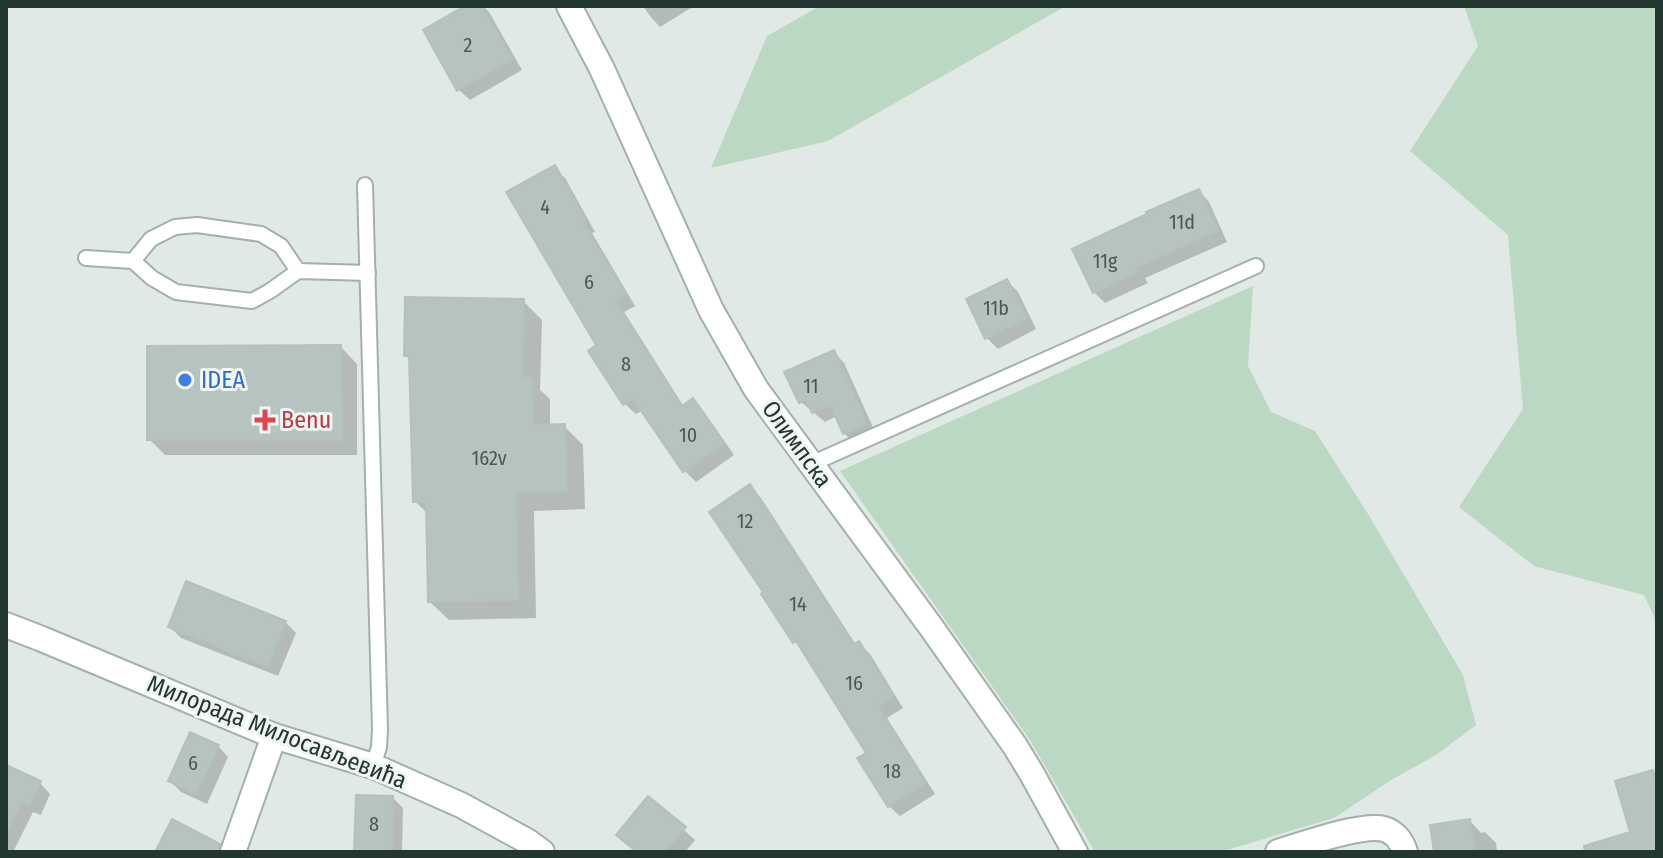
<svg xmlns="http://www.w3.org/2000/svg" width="1663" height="858" font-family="'Fira Sans Condensed',sans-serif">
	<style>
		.green { fill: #bbd8c2 }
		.shadow { fill: #0003 }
		.building { fill: #b6c3be; stroke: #b3c2bb; stroke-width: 2 }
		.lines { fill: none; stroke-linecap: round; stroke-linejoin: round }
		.service-casing { stroke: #a4b0ab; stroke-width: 18 }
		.minor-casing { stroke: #a4b0ab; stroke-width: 28 }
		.tertiary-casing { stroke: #a4b0ab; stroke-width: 28 }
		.service { stroke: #fff; stroke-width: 14 }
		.minor { stroke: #fff; stroke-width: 24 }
		.tertiary { stroke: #fff; stroke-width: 24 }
		.shop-dot { fill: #3f7fe0; stroke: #f0f6f3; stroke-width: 3 }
		.health-dot { fill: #e0444e; stroke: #f0f6f3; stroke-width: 3 }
		.labels { text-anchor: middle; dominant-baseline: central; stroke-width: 6; stroke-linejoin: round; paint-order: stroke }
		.number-label { font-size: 20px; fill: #485a54 }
		.shop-label { font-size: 24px; fill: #366cbe; stroke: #f0f6f3; text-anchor: start }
		.health-label { font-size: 24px; fill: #be3a42; stroke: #f0f6f3; text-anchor: start }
		.street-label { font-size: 24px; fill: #233731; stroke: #f0f6f3 }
	</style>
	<rect width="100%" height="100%" fill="#e0e9e5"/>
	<g class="green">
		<path d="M820,6H1066L828,141L711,168L767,36Z"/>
		<path d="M1464,6H1657V623L1644,595L1534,566L1459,507L1523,409L1508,235L1410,151L1478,46Z"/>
		<path d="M1253,286L1248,366L1271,412L1315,431L1368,514L1463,675L1476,725L1436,755L1391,780L1334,818L1220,852H1095L1030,740L840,471Z"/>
	</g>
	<g class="shadow">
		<path d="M469,6H483L489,12L522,70L470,100L459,90Z"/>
		<path d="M643,6H694L660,27L650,16Z"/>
		<path d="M555,168L565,178L595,232L592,233L635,306L624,312L684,407L693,401L704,412L734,455L696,482L685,471L643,410L636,414L625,404L599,346Z"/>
		<path d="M1199,191L1209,202L1227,242L1145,278L1148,283L1105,303L1094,292Z"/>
		<path d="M1007,281L1018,292L1036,329L998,349L987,338Z"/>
		<path d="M523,301L542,320L540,390L550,399V427L564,426L583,445L585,509L534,511L536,618L449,620L430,602L428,514L415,501L411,361L406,356Z"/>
		<path d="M341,347L357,364V455H165L149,439Z"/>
		<path d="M834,352L844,363L876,434L855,444L844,433L837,416L825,422L801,402Z"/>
		<path d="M750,487L761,498L856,645L859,643L870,654L903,708L887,718L935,794L900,816L889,806L869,753L806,653L795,641Z"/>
		<path d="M285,622L296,633L278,676L181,638L170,627Z"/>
		<path d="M218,746L228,757L207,804L181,792L170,781Z"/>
		<path d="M6,768L40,783L50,794L41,815L33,812L13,852H6Z"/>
		<path d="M392,797L403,808L402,852H356Z"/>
		<path d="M649,799L695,840L685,852H638Z"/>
		<path d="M1470,821L1481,833L1485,832L1496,843L1497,852H1436Z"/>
	</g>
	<g class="building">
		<path d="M465,6H482L513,59L457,91L423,30Z"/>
		<path d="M555,165L586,220L583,222L626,294L615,301L682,406L693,398L725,444L683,472L633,399L623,405L588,351L596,345L506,192Z"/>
		<path d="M1199,189L1218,231L1136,267L1138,272L1093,293L1072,249L1147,214L1146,212Z"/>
		<path d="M1007,279L1027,318L985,339L966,299Z"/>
		<path d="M405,297L524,299L522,378H532L533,425L565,424L567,491L516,493L518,600L428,602L426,501L413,502L409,356H404Z"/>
		<path d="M341,345L342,440H147V346Z"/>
		<path d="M834,350L867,423L843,434L830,404L812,413L806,399L799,403L784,372Z"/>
		<path d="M750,484L854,644L859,641L894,696L878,706L926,783L888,807L857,758L866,753L796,641L793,643L761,594L763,592L709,512Z"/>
		<path d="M186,581L286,621L267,667L168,627Z"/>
		<path d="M190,732L219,745L196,794L168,781Z"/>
		<path d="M6,765L41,781L29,806L22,802L6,834Z"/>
		<path d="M1653,770L1657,783V852H1585L1584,846L1630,832L1615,781Z"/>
		<path d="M356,795L393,796L392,852H354Z"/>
		<path d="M648,796L686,827L665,852H637L616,835Z"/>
		<path d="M172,819L220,844L218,852H155Z"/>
		<path d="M1470,819L1475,852H1434L1430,825Z"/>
	</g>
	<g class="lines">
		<defs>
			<g id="service">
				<path d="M365,185L380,730L379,747L373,766"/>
				<path d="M86,258L133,261L152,278L176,292L252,301L270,291L298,271L368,273"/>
				<path d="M133,261L151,239L175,227L197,225L261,234L281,246L298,271"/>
				<path d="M811,464L1256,266"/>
			</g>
			<g id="minor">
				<path d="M6,625L42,639L274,736L373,766L461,805L527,841L542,852"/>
				<path d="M233,852L274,736"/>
				<path d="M1278,852C1301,845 1362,823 1384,829C1395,832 1402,842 1405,852"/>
			</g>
			<path id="tertiary" d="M569,6L602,69L711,310L756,389L931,627L1015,746L1032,774L1075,852"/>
		</defs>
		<use href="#service" class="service-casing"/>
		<use href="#minor" class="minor-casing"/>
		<use href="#tertiary" class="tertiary-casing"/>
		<use href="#service" class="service"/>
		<use href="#minor" class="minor"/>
		<use href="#tertiary" class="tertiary"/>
	</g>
	<circle class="shop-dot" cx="185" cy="380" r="8"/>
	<path class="health-dot" d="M261 408h8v8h8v8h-8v8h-8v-8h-8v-8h8z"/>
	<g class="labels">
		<g class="number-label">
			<text x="468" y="45">2</text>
			<text x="545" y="207">4</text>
			<text x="1182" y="222">11d</text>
			<text x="1105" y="261">11g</text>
			<text x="589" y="282">6</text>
			<text x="996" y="308">11b</text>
			<text x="626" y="364">8</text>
			<text x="811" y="386">11</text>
			<text x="688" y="435">10</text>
			<text x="489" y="458">162v</text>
			<text x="745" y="521">12</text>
			<text x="798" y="604">14</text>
			<text x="854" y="683">16</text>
			<text x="193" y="763">6</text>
			<text x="892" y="771">18</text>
			<text x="374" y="824">8</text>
		</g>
		<g class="shop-label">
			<text x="201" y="380">IDEA</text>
		</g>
		<g class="health-label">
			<text x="281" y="420">Benu</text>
		</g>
		<g class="street-label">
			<text transform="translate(797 444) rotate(54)">Олимпска</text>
			<text transform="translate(277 732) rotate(21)">Милорада Милосављевића</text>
		</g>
	</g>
	<rect width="1663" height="858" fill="none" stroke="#233731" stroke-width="16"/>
</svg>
